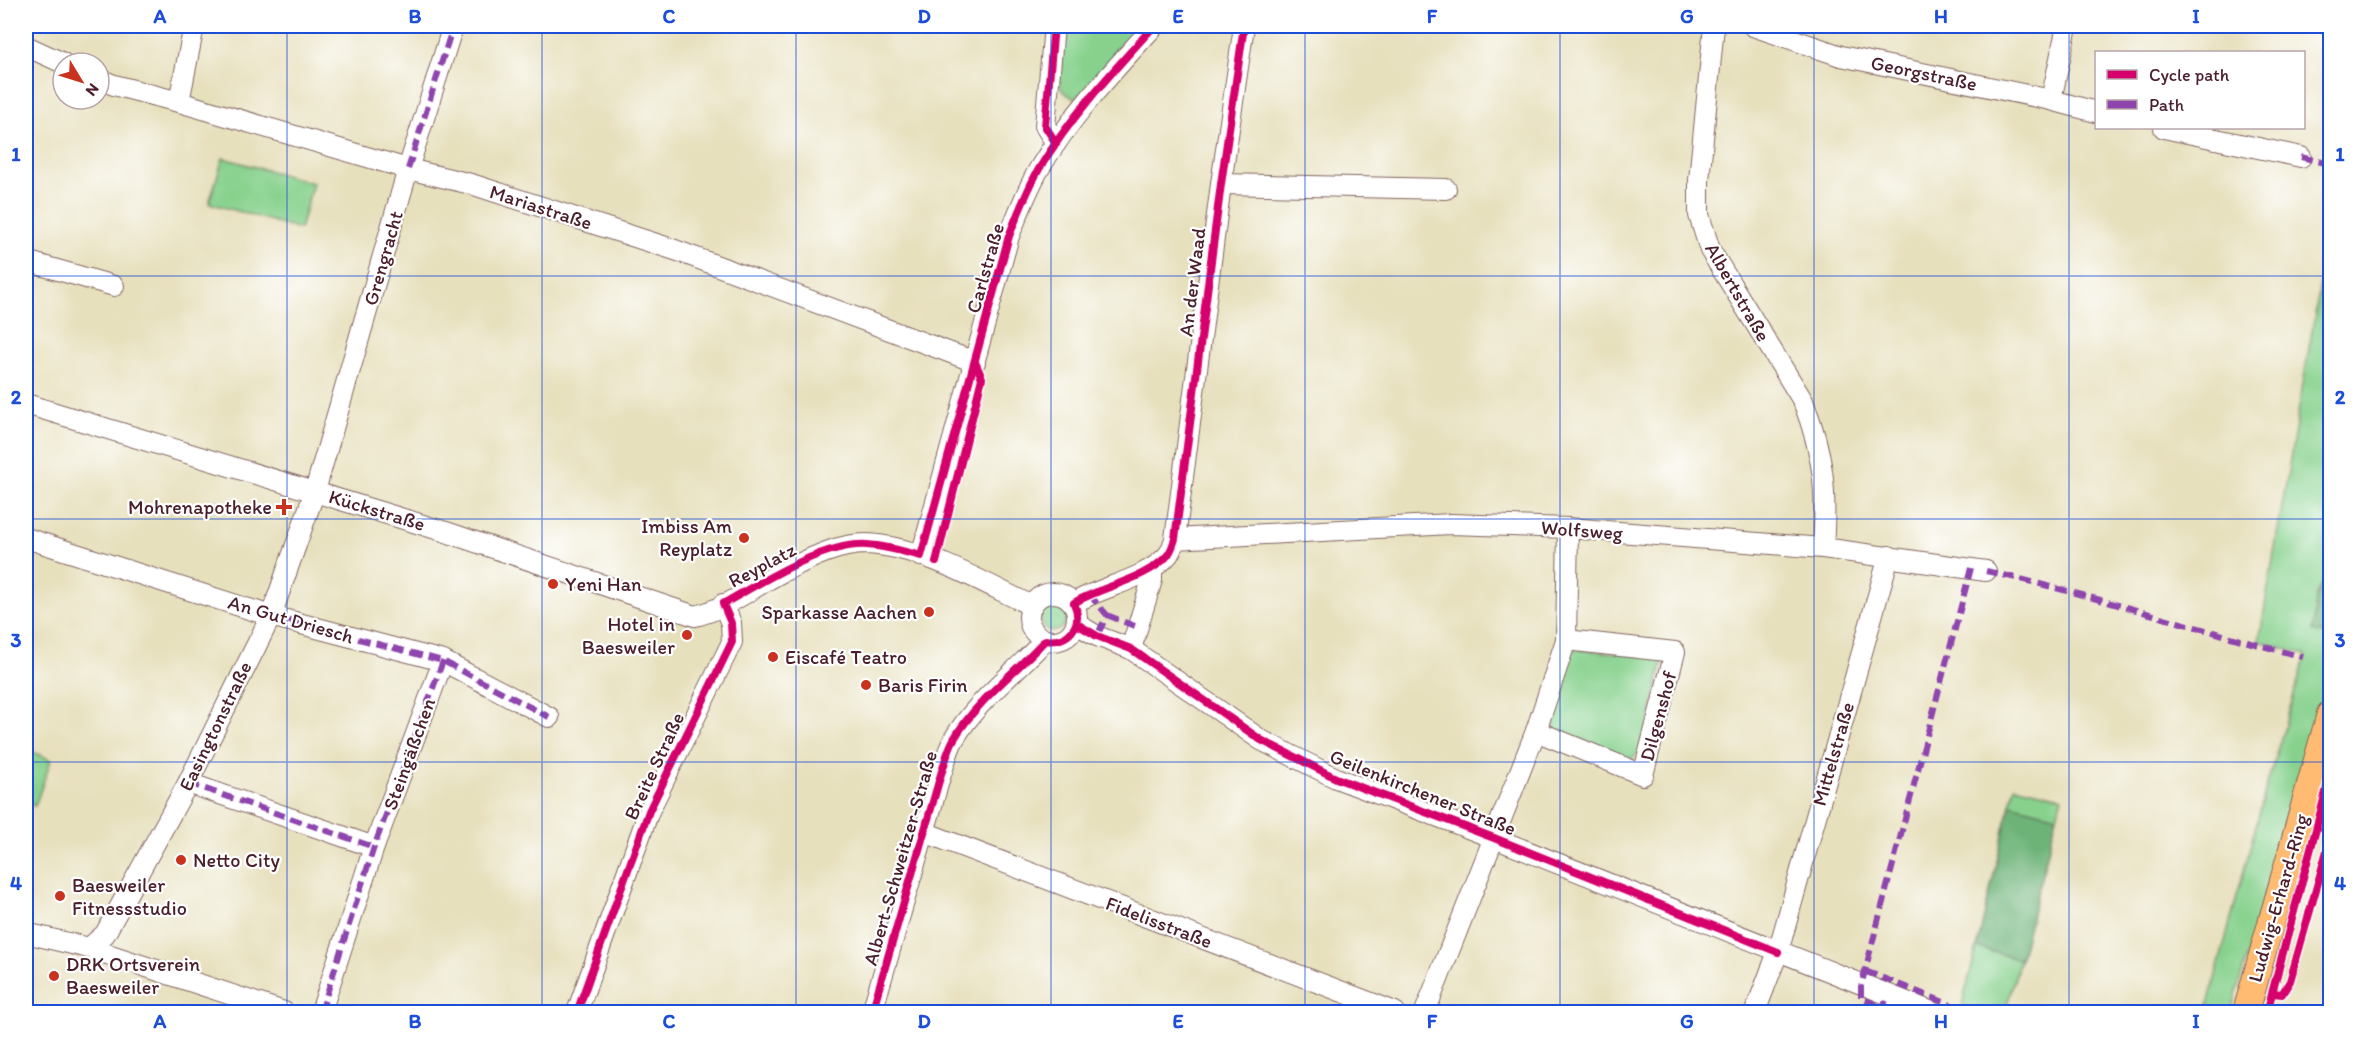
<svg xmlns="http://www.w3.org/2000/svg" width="2356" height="1038" font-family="Itim,sans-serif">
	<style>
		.green { fill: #87d18d; stroke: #68785c; stroke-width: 1.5 }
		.forest { fill: #6db378; stroke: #5c6952; stroke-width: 1.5 }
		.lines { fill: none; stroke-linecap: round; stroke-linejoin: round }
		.minor-casing { stroke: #81635e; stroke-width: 22 }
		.major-casing { stroke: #81635e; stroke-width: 28 }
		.minor { stroke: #fff; stroke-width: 20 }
		.major { stroke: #febb71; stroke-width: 26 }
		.quiet { stroke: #8e44ad; stroke-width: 6; stroke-dasharray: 12 6; stroke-linecap: butt }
		.cycleway-casing { stroke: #fff; stroke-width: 11 }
		.cycleway { stroke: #d6006c; stroke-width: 8 }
		.grid { fill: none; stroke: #1d4ed8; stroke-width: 1.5; stroke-opacity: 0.55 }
		.poi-dot { fill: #c8321e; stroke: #fff; stroke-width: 2 }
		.labels { text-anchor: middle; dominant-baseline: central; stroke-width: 4.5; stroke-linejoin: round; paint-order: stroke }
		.street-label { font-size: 20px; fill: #4a1f2b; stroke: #fff }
		.poi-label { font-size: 20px; fill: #4a1f2b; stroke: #fff; text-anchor: start }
		.neatline { fill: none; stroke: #1d4ed8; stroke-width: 2 }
		.grid-label { font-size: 20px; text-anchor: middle; font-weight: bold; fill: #1d4ed8 }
	</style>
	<rect width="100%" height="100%" fill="#fff"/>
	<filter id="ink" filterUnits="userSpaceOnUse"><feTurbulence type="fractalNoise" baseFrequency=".0167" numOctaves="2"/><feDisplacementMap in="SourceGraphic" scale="12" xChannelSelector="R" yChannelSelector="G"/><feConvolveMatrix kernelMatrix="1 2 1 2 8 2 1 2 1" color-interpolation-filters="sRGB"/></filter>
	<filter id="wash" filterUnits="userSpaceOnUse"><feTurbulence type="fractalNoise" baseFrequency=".008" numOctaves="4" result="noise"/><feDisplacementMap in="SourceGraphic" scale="24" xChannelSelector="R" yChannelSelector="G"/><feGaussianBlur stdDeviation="1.35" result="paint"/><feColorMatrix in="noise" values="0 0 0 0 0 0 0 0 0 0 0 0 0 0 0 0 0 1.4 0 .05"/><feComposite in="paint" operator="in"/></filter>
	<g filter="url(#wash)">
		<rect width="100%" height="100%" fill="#e7e0bd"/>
		<g class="green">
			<path d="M1065,26H1141L1076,99C1071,97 1064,94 1061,88C1055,76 1063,40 1065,26Z"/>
			<path d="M223,158L313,183L300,229L209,203Z"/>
			<path d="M2330,226V538L2325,577L2316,599L2313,631L2330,636V677L2301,768L2232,1009L2231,1012H2206L2268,781L2306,655L2259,641Z"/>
			<circle cx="1053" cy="618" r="13"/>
			<path d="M1570,649L1664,657L1643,748L1632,759L1556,730L1550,721Z"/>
			<path d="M26,749L51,760L35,806L26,803Z"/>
			<path d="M2015,786L2062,797L2057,816L2010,804Z"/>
			<path d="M1977,947L2020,960L2005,1012H1981L1962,1004Z"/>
		</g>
		<g class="forest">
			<path d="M2330,538V636L2313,631L2316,599L2325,577Z"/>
			<path d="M2010,804L2057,816L2020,960L1977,947Z"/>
		</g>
	</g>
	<g filter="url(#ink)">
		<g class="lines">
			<defs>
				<g id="minor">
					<path d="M1054,26L1045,126L1056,143"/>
					<path d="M1714,26L1699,180V215L1710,250L1803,401C1824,455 1827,491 1823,548"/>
					<path d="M1753,26L1841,56L2051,100L2096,112"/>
					<path d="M26,46L63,63"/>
					<path d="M99,79L114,85L179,102L408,169L471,184L675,250L975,362"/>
					<path d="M2051,100L2067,26"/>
					<path d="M179,102L194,26"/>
					<path d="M2164,128L2301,157"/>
					<path d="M1221,184L1446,189"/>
					<path d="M26,261L114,286"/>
					<path d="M26,404L446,532L695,616C727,609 755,585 784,571C809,559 837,544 866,544C921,546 982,582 1032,606"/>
					<path d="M26,538L271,616L443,661L549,717"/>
					<path d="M1175,539L1451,524L1568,528L1823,548L1986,571"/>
					<path d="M921,556L1009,236C1018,214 1027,190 1039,169C1071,116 1113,71 1154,26"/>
					<circle cx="1053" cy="617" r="24"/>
					<path d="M1074,603C1102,586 1145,580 1167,556C1171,552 1173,545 1175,539L1221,184L1244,26"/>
					<path d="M1077,624L1097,636L1131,649L1261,740L1336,778L1494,838L1932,1012"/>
					<path d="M1131,649L1152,580V569"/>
					<path d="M1536,731L1643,775L1675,652L1566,640"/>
					<path d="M188,783L374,847"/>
					<path d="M924,832L1395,1012"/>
					<path d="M26,933L89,948L284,1012"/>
					<path d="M89,948L105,934L188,783L271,616L315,491L408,169L453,26"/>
					<path d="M321,1012L374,847L443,661"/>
					<path d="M577,1012L649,811L732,642L731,623L723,604"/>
					<path d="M872,1012L941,774C945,763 948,749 954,739C977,700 1015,673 1045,640"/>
					<path d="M1425,1012L1536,731L1566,640L1568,528"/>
					<path d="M1755,1012L1778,952L1889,556"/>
				</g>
				<path id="major" d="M2246,1012L2330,714"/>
			</defs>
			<use href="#minor" class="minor-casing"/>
			<use href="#major" class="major-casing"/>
			<use href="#minor" class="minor"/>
			<use href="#major" class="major"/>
			<g class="quiet">
				<path d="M2301,157L2330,164"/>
				<path d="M408,169L453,26"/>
				<path d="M1986,571C2093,595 2197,629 2303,657"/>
				<path d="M1089,594L1107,615L1097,636"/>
				<path d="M1107,615L1137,627"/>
				<path d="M271,616L443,661L549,717"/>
				<path d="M188,783L374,847"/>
				<path d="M1865,971L1969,1012"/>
				<path d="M321,1012L374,847L443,661"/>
				<path d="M1882,1012L1887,996"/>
				<path d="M1893,1012L1861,998V986L1971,568"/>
			</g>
			<defs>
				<g id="cycleway">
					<path d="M1054,26L1045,126L1056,143"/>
					<path d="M936,562L982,378L975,362"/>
					<path d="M1077,624L1097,636L1131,649L1261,740L1336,778L1494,838L1778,952"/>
					<path d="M2273,993L2282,994L2290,981L2330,840"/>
					<path d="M577,1012L649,811L732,642L731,623L723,604C760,583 824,542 867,545C885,546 903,551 921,556L1009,236C1018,214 1027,190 1039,169C1071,116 1113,71 1154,26"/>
					<path d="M872,1012L941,774C945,763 948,749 954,739C977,700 1015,673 1045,640C1068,644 1084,625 1074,603C1102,586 1145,580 1167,556C1171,552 1173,545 1175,539L1221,184L1244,26"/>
					<path d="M2267,1012L2330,777"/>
				</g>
			</defs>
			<use href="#cycleway" class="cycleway-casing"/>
			<use href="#cycleway" class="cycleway"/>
		</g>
	</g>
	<path class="grid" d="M287,26V1012M542,26V1012M796,26V1012M1051,26V1012M1305,26V1012M1560,26V1012M1814,26V1012M2069,26V1012M26,276H2330M26,519H2330M26,762H2330"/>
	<g class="poi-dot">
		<path d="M281 498h6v6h6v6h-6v6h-6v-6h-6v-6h6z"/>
		<circle cx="744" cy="538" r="6"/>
		<circle cx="553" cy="584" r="6"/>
		<circle cx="929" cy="612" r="6"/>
		<circle cx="687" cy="635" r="6"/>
		<circle cx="773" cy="657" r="6"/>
		<circle cx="866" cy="685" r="6"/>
		<circle cx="181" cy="860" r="6"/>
		<circle cx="60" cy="896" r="6"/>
		<circle cx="54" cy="976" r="6"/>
	</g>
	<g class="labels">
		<g class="street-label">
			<text transform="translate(1924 73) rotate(12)">Georgstraße</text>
			<text transform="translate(541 207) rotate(18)">Mariastraße</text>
			<text transform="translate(383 258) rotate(-74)">Grengracht</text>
			<text transform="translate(985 268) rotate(-74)">Carlstraße</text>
			<text transform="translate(1192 282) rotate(-83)">An der Waad</text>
			<text transform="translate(1738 292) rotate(60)">Albertstraße</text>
			<text transform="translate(377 510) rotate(17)">Kückstraße</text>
			<text transform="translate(1582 530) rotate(4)">Wolfsweg</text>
			<text transform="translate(762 565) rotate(-28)">Reyplatz</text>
			<text transform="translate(291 619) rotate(16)">An Gut Driesch</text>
			<text transform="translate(1658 716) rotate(-75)">Dilgenshof</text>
			<text transform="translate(215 726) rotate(-64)">Easingtonstraße</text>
			<text transform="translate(409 754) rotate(-70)">Steingäßchen</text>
			<text transform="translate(1833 754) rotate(-74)">Mittelstraße</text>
			<text transform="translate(654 766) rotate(-65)">Breite Straße</text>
			<text transform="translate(1423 792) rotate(22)">Geilenkirchener Straße</text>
			<text transform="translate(900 858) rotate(-74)">Albert-Schweitzer-Straße</text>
			<text transform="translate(2278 898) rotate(-74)">Ludwig-Erhard-Ring</text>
			<text transform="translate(1159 922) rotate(21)">Fidelisstraße</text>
		</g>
		<g class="poi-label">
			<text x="272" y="507" text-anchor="end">Mohrenapotheke</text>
			<text x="732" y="526" text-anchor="end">Imbiss Am<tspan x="732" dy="23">Reyplatz</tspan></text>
			<text x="565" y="584">Yeni Han</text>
			<text x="917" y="612" text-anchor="end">Sparkasse Aachen</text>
			<text x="675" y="624" text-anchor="end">Hotel in<tspan x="675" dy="23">Baesweiler</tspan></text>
			<text x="785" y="657">Eiscafé Teatro</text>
			<text x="878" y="685">Baris Firin</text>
			<text x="193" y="860">Netto City</text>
			<text x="72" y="885">Baesweiler<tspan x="72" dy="23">Fitnessstudio</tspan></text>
			<text x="66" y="964">DRK Ortsverein<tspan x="66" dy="23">Baesweiler</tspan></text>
		</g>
	</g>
	<rect width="2356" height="1038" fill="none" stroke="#fff" stroke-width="66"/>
	<rect x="2095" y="51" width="210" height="78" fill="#ffffff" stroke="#b7a5aa" stroke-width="1.5"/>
	<rect x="2107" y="70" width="30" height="9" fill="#d6006c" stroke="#b7a5aa" stroke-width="1.5"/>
	<text x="2149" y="81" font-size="18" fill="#4a1f2b">Cycle path</text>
	<rect x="2107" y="100" width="30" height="9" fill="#8e44ad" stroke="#b7a5aa" stroke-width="1.5"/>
	<text x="2149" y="111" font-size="18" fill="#4a1f2b">Path</text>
	<g transform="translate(81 81) rotate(128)"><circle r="28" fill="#ffffff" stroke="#b7a5aa" stroke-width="1.5"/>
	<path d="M0-4.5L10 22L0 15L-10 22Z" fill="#c8321e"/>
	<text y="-9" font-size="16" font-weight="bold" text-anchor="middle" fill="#4a1f2b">N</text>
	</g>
	<rect x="33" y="33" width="2290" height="972" class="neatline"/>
	<g class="grid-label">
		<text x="160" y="23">A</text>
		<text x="415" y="23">B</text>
		<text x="669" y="23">C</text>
		<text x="924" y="23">D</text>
		<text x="1178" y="23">E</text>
		<text x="1432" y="23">F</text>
		<text x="1687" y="23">G</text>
		<text x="1941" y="23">H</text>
		<text x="2196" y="23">I</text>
		<text x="16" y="161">1</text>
		<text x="2340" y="161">1</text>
		<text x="16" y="404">2</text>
		<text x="2340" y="404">2</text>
		<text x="16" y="647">3</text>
		<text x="2340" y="647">3</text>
		<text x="16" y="890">4</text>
		<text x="2340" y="890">4</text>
		<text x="160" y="1028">A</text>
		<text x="415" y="1028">B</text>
		<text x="669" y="1028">C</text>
		<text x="924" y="1028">D</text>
		<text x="1178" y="1028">E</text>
		<text x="1432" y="1028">F</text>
		<text x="1687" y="1028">G</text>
		<text x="1941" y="1028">H</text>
		<text x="2196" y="1028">I</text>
	</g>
</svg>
